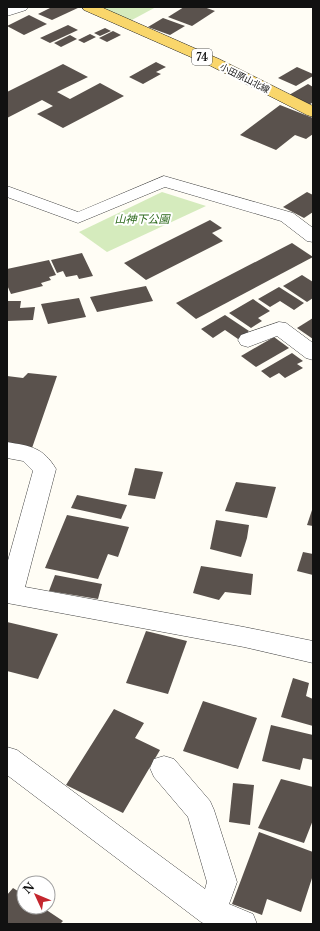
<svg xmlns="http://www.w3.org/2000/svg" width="320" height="931" font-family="'Libre Baskerville','Noto Sans JP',serif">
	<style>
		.green { fill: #d5ebbd }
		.building { fill: #5a524d }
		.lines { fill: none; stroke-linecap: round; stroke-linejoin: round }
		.minor-casing { stroke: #444; stroke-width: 1 }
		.major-casing { stroke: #222; stroke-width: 1 }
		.minor { fill: #fff; fill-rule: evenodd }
		.major { fill: #f9d66b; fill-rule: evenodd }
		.labels { text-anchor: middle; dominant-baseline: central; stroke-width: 4; stroke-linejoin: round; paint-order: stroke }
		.far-street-label { font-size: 9px; fill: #111; stroke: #fff }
		.shield { fill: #fff; stroke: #585858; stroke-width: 1 }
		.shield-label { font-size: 10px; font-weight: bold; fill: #111 }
		.park-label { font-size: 11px; font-style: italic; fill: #2f6b1f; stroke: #fff }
	</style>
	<rect width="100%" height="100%" fill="#fffdf5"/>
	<g class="green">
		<path d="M107,7H156L130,21L103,9Z"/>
		<path d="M162,192L206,206L107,252L79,232Z"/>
	</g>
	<g class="building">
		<path d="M52,7H80L52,20L38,14Z"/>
		<path d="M184,7H204L215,11L192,26L168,17Z"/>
		<path d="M29,15L47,24L24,35L7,26Z"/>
		<path d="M163,18L185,26L170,35L148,27Z"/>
		<path d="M68,25L78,30L50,43L40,38Z"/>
		<path d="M105,28L111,31L100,36L94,33Z"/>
		<path d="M113,31L121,35L107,42L99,38Z"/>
		<path d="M90,34L96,37L84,43L78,40Z"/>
		<path d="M70,35L77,39L61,47L54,43Z"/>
		<path d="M156,62L166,67L156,72L161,74L143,84L129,77Z"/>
		<path d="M63,64L88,77L57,92L70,99L100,83L124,96L63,128L37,114L53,106L42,100L7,118V92Z"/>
		<path d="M297,67L313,74V76L296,86L278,78Z"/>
		<path d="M308,84L313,87V102L309,105L289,95Z"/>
		<path d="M280,105L313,118V134L306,139L295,135L276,150L240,135Z"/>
		<path d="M307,192L313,195V212L304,218L283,207Z"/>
		<path d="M210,220L222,228L212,233L223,241L146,280L124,263Z"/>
		<path d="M292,243L313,257L196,319L176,303Z"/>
		<path d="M82,253L93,276L79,279L77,275L66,277L63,271L57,273L51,260Z"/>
		<path d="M49,260L56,275L49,277L51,280L41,283L43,286L11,294L7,285V269Z"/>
		<path d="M302,275L313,282V298L307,302L283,286Z"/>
		<path d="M146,286L153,301L97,312L90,297Z"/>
		<path d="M279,287L304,303L294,310L280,301L270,307L258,299Z"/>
		<path d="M79,298L86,317L48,324L41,304Z"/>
		<path d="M253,299L270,311L258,318L262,321L251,328L229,313Z"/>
		<path d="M7,301H21L20,308L35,307L33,320L7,321Z"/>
		<path d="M225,315L249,331L238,339L225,330L213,338L201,329Z"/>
		<path d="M313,318V339L297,328Z"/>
		<path d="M274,337L289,348L256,367L241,356Z"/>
		<path d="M292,353L303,361L297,364L303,368L285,378L279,373L270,378L261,371Z"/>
		<path d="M28,373L57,376L32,448L7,445V376L23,378Z"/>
		<path d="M135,468L163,472L155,499L128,495Z"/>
		<path d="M236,482L276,487L267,518L225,511Z"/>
		<path d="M77,495L127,505L121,519L71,508Z"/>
		<path d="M313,507V526L307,525Z"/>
		<path d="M67,515L129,527L118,557L108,554L98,579L45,568Z"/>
		<path d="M216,520L249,525L247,538L241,557L210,549Z"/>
		<path d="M303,552L313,554V575L297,571Z"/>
		<path d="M201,566L253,574L251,595L225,592L219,600L193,593Z"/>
		<path d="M55,575L102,584L98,599L49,591Z"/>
		<path d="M7,622L58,634L38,679L7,671Z"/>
		<path d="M146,631L187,641L168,694L126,683Z"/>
		<path d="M293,678L309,683L306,696L313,699V726L281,717Z"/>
		<path d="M203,701L257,718L238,769L183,751Z"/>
		<path d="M114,709L144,723L135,738L160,750L123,813L66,785Z"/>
		<path d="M271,725L313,735V760L303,758L300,770L262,761Z"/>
		<path d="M281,779L313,787V820L304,843L258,828Z"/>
		<path d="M233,783L254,785L250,825L229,822Z"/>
		<path d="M259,832L313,852V875L301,912L267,899L262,915L232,904Z"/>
		<path d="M13,888L24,895V907H42L63,921L60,924H7V895Z"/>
	</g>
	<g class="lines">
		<defs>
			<g id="minor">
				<path d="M7,7H28L26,10L7,16Z"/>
				<path d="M164,176L293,213L313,228V242L307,241L281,221L165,187L78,223L7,197V186L78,212Z"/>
				<path d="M279,322L286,323L313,343V360L306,358L277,336L248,347L241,345L238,340L241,335Z"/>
				<path d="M7,442C30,446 43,447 56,469L25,587L244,627L313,641V663L244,647L7,603V564L33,471L23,461L7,458Z"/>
				<path d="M7,747L17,750L205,889L207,882L188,817L154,777L150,768L154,759L164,756L174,759L210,801L214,810L237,882L229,904L253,914L257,924H205L201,922L7,775Z"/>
			</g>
			<path id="major" d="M82,7H101L219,59L313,106V117L307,115L209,65L84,10Z"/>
		</defs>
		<use href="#minor" class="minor-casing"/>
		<use href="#major" class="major-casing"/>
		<use href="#minor" class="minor"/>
		<use href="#major" class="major"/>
	</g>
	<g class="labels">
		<g class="far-street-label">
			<text transform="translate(245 78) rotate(27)">小田原山北線</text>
		</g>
		<rect class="shield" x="192" y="49" width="20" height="16" rx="3"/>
		<g class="shield-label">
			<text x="202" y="57">74</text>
		</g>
		<g class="park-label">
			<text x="142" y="219">山神下公園</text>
		</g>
	</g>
	<rect width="320" height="931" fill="none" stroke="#111111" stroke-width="16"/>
	<g transform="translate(36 895) rotate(314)"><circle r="19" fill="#ffffff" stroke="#a0a0a0"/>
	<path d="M0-3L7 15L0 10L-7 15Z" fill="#c4262e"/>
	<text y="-6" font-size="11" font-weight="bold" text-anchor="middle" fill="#111111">N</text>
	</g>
</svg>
